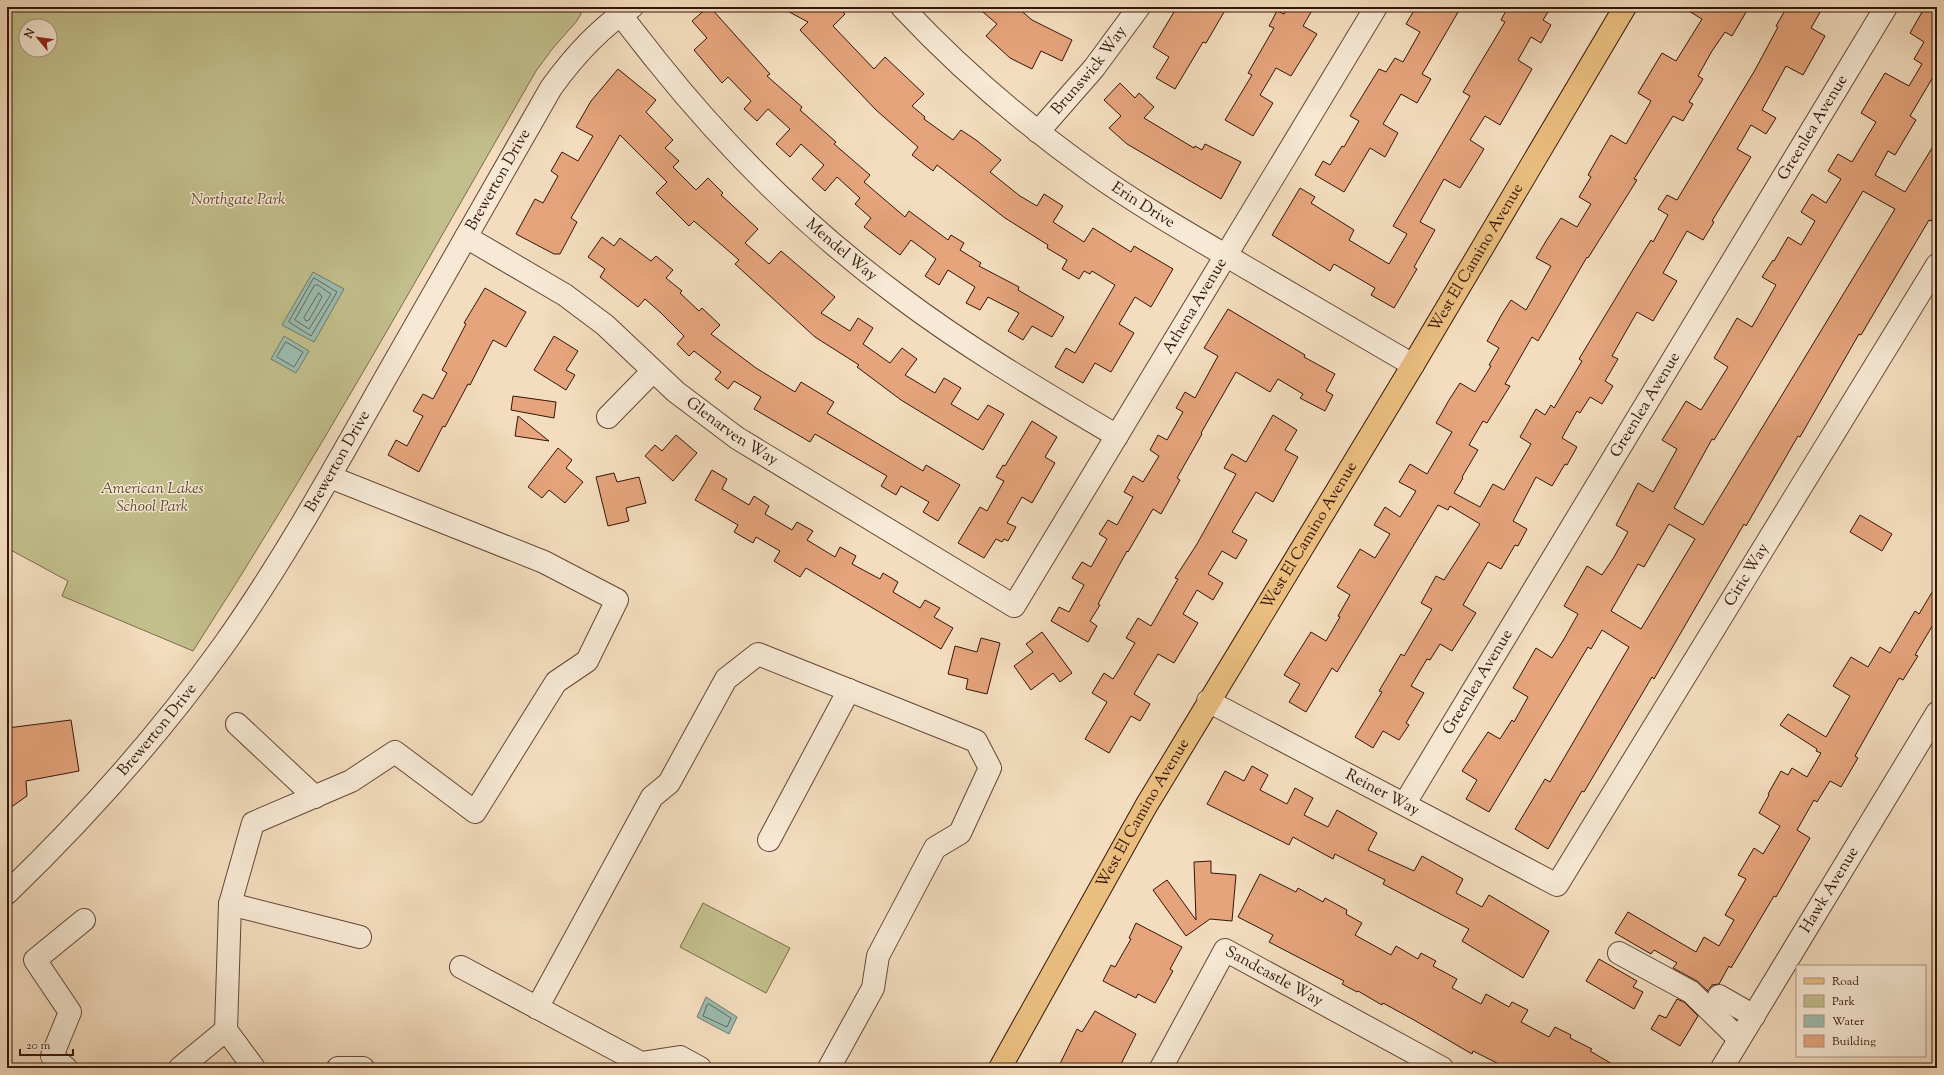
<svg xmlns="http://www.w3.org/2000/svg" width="1944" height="1075" font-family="'Sorts Mill Goudy',serif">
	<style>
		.green { fill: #c2bf8c; stroke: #7c6a4a; fill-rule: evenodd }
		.water { fill: #9bbcaf; stroke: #72796c }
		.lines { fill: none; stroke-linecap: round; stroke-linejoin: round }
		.shore { stroke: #68685c; stroke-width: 1 }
		.building { fill: #e5a47c; stroke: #351508; fill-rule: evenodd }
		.minor-casing { stroke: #644736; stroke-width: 24 }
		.major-casing { stroke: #351508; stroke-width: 24 }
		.minor { stroke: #f7e9d5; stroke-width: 22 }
		.major { stroke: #eabe7f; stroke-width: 22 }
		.labels { text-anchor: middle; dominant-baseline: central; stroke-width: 3; stroke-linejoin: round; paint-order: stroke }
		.street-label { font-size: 16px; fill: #351508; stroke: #f7e9d5 }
		.park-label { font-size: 16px; font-style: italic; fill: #5f4830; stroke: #f7e9d5 }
	</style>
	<rect width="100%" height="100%" fill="#f3ddbe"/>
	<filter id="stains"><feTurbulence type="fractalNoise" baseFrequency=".005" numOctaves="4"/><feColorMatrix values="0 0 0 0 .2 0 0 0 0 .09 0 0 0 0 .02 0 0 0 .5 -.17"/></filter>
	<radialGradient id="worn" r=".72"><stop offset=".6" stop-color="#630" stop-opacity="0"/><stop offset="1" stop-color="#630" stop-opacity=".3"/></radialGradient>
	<g class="green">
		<path d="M7,7H581V14L576,22L553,48L536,71C424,266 315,462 193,651L62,596L68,581L7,548ZM26,26H50V50H26Z"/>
		<path d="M703,903L790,948L766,993L680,947Z"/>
	</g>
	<g class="water">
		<path d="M313,272L344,289L314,342L282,325Z"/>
		<path d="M284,336L309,351L296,373L271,359Z"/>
		<path d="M706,997L737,1017L729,1034L697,1017Z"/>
	</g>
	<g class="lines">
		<g class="shore">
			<path d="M314,278L337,292L311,336L289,322Z"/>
			<path d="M315,285H318L331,294L309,329L295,320Z"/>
			<path d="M319,293L322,297L309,320L306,321L304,318Z"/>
			<path d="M286,342L303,352L294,367L277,357Z"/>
			<path d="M709,1004L731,1018L727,1027L703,1016L707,1005Z"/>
		</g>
	</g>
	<g class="building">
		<path d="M708,7H710L770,74L767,76L802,107L800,110L836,142L834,144L870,175L864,182L905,217L909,211L948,240L951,235L964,243L960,250L981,263L979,266L1019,287L1018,290L1064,317L1052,337L1032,326L1023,340L1008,331L1019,313L988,297L980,310L966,303L975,287L948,270L939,285L925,276L936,259L911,240L900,255L864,227L871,218L855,204L860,198L837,177L825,191L812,179L824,165L801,144L790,157L776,144L790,129L768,109L757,121L744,109L751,101L728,77L722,83L694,50L707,38L692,21Z"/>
		<path d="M780,7H838L845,14L833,26L874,69L885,57L924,94L912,106L925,117L924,119L953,140L961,130L976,140L1001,160L990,172L1020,196L1037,206L1044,194L1063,206L1053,222L1084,242L1093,228L1131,252L1134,246L1173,269L1151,307L1135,297L1119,324L1134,333L1111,372L1095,363L1083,383L1055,367L1066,348L1075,353L1115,285L1092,271L1090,274L1084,271L1079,279L1062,269L1067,260L1047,248L1048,245L1005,218L937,165L933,171L912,155L918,147L876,110L800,30L808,22Z"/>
		<path d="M977,7H1017L1032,20L1072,40L1062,61L1041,51L1032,69L1010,58L986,36L997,24Z"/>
		<path d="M1177,7H1227L1206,43L1203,42L1175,89L1156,78L1169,57L1153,47Z"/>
		<path d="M1288,7H1314L1303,26L1317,34L1291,76L1276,68L1260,95L1273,103L1253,136L1225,120L1252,75L1248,73L1274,28L1269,26L1277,11L1284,14Z"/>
		<path d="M1416,7H1461L1422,74L1431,79L1417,103L1401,94L1383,124L1398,133L1385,157L1370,148L1344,192L1315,175L1323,161L1330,165L1342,146L1344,147L1359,121L1350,116L1379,69L1386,72L1395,58L1403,62L1420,32L1406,24Z"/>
		<path d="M1508,7H1551L1543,20L1551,25L1541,43L1531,37L1518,60L1532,69L1500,125L1485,116L1470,140L1484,149L1460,188L1444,179L1430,204L1420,222L1435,230L1414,267L1417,269L1394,308L1371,295L1375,288L1334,264L1330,271L1272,235L1300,188L1315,197L1311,203L1354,230L1349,240L1389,264L1407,234L1393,226L1470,96L1463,92L1505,22L1501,20Z"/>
		<path d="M1682,7H1749L1732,36L1725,32L1712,51L1698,76L1703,79L1689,102L1693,104L1683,121L1673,116L1634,179L1637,180L1588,258L1587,257L1538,341L1532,337L1505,384L1510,386L1487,423L1483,421L1469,445L1478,450L1462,477L1463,478L1454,493L1480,507L1493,484L1504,490L1531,444L1520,437L1536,409L1545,415L1551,405L1554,408L1582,361L1579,359L1626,281L1651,240L1653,242L1668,215L1658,209L1667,195L1677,200L1755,70L1778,27L1776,26L1787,7H1823L1811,28L1825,36L1803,75L1786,66L1762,110L1776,118L1766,134L1751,125L1737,149L1751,157L1712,221L1714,222L1703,240L1687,231L1663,273L1677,281L1653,321L1637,312L1612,356L1618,359L1605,381L1613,386L1602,404L1590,397L1580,413L1577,411L1562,438L1577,447L1567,465L1565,464L1552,486L1536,477L1513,521L1527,529L1518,546L1515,545L1501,569L1488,562L1463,605L1476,613L1452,651L1440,644L1430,660L1427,659L1411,686L1424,693L1406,723L1409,725L1399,740L1383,731L1373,748L1355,737L1382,692L1379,691L1401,654L1404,656L1432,609L1421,603L1436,576L1444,580L1480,524L1450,506L1448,510L1438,505L1337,672L1332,668L1306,712L1289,702L1300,684L1284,675L1311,632L1326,641L1340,617L1338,616L1350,595L1337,587L1360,549L1375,558L1390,534L1374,525L1385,507L1400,517L1416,491L1399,482L1410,464L1427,474L1452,432L1436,423L1449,400L1460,383L1475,392L1491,366L1489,365L1499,348L1487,341L1502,314L1511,300L1526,310L1551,266L1536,258L1546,241L1561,218L1577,227L1591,204L1579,197L1591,177L1588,175L1601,152L1611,135L1626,144L1651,101L1638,93L1662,53L1676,61L1702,19Z"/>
		<path d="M1925,7H1937V73L1936,72L1910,116L1916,120L1895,155L1888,151L1875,175L1905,192L1937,140V210L1931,221L1929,220L1861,335L1859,334L1800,437L1798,436L1746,526L1744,524L1654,679L1652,677L1584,792L1582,791L1548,849L1515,829L1545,779L1550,782L1629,647L1602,630L1591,649L1588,647L1489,812L1466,799L1477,780L1462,771L1488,732L1500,739L1512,720L1514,722L1528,697L1513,688L1536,648L1552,658L1564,639L1578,614L1564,606L1587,566L1602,575L1614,557L1628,532L1616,525L1638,483L1653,492L1677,449L1662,440L1672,424L1686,401L1701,410L1728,367L1714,358L1737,318L1752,327L1776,285L1762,277L1773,260L1774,261L1788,237L1801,245L1815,221L1801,212L1812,194L1826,203L1841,179L1828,171L1838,154L1852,162L1876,122L1861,113L1885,73L1909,86L1922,64L1914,59L1924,42L1910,33ZM1863,191L1895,209L1703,525L1674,508L1712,439L1714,440L1739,399ZM1669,524L1695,539L1641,629L1611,611L1638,564L1644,567Z"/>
		<path d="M618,69L656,100L646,112L673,140L665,148L679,161L673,167L696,190L708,178L723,193L721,195L758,229L745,243L769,264L781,251L835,297L821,313L850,331L858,318L873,328L863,344L890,363L902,348L917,359L905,375L935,393L944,378L961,388L951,404L978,420L988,405L1004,414L983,450L901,400L857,367L859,365L815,337L735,264L739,260L694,221L689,226L656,193L667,182L620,135L571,218L577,222L560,254H554L516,234L535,199L543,203L558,176L551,171L562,152L578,161L593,136L576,127L591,101Z"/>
		<path d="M1120,83L1135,98L1139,93L1154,107L1144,118L1194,148L1195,146L1202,150L1205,144L1241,162L1221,199L1127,144L1109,128L1121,116L1104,100Z"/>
		<path d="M602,237L614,246L620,238L651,261L656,256L673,270L666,278L682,291L680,293L699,311L702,308L720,325L711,334L756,368L795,392L801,382L834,402L827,413L923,471L926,465L960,485L938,521L923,512L929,502L901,486L896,495L881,486L887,476L815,434L810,442L754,409L761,397L734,381L728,389L715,379L721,372L694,351L689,356L677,344L684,336L660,312L645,299L638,307L600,277L605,269L588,257Z"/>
		<path d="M485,288L526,312L506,347L493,340L470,385L468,384L445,427L443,426L419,472L388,455L396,440L407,446L423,416L413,411L423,394L433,399L447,373L442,370L466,324L464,323Z"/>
		<path d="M1228,309L1305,355L1304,357L1335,374L1326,391L1333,395L1325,411L1300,398L1303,394L1278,379L1270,392L1236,372L1201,433L1202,434L1177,478L1180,480L1161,514L1153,509L1128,552L1127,551L1098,604L1100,605L1090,621L1097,626L1088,642L1051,621L1059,607L1069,612L1084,585L1072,578L1082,562L1091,567L1107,539L1099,534L1108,520L1117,525L1133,497L1124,492L1133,476L1143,482L1159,456L1150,450L1158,435L1167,440L1183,412L1176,408L1185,392L1195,398L1218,356L1204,348Z"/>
		<path d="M554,336L578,351L566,370L575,375L566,390L534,370Z"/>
		<path d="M513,396L556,402L554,418L511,410Z"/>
		<path d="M1273,415L1297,430L1285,450L1298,457L1273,502L1256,492L1232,532L1247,540L1236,559L1222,551L1208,574L1223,583L1213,600L1197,590L1183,614L1198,623L1174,663L1158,654L1134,694L1150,704L1140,721L1131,716L1109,753L1085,739L1107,702L1092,693L1104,673L1113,679L1120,668L1135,643L1126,638L1138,618L1151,626L1178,579L1175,578L1197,544L1236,474L1224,468L1232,454L1246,462Z"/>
		<path d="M518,416L549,441L515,436Z"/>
		<path d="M1032,421L1057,437L1045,457L1055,463L1032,503L1022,497L1007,523L1016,527L1008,541L1004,539L1002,542L996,539L984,558L958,543L980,507L987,511L1004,481L996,477L1003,465L1005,466Z"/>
		<path d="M676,435L697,453L673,481L645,456L655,445L662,451Z"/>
		<path d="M558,448L572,460L566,468L583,482L565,503L549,490L542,498L528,487Z"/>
		<path d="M712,470L727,479L722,489L749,505L754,496L769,506L765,514L792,530L797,522L813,531L807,540L835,557L840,547L856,556L852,564L880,579L883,573L898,582L893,592L920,608L925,600L940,608L934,617L953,628L941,649L806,568L800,577L774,561L780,551L756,537L753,543L734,532L738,525L695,500Z"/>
		<path d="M614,473L617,482L639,477L646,503L626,508L629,521L608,526L596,477Z"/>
		<path d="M1860,515L1892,534L1882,551L1850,532Z"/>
		<path d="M1937,584V618L1915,655L1918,656L1903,680L1899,678L1855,756L1858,758L1841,787L1830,781L1817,802L1814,800L1797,830L1810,838L1776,897L1774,896L1731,968L1729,966L1719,984L1712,985L1708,991L1697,981L1673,968L1677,963L1654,950L1651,954L1615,933L1628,912L1696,952L1704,937L1719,946L1734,920L1725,915L1746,879L1738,875L1754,848L1763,854L1780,826L1759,813L1769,795L1768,794L1781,771L1788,775L1792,768L1807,777L1821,753L1816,751L1817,749L1780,725L1788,714L1826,737L1850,696L1833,686L1851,657L1868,667L1880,647L1890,653L1915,611L1919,614Z"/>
		<path d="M1042,632L1072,673L1060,682L1053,673L1031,690L1014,666L1033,652L1026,644Z"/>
		<path d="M981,638L1000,643L987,694L966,689L968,679L948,674L955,646L977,652Z"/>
		<path d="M71,720L79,771L26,781L27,796L7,810V728Z"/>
		<path d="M1252,766L1268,775L1260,790L1287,804L1295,788L1313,798L1304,815L1328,827L1337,810L1377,833L1368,850L1414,871L1422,856L1463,879L1456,893L1482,907L1489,895L1549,931L1523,978L1462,941L1469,929L1383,884L1385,880L1335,854L1333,859L1293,837L1289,845L1207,804L1225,771L1244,781Z"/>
		<path d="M1211,861V873L1236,875L1232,921L1210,919L1186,936L1153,890L1167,880L1196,920L1194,862Z"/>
		<path d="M1260,874L1296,892L1298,888L1323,902L1325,898L1347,910L1346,914L1362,923L1355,935L1391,955L1396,946L1418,959L1421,953L1436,961L1433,966L1457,979L1452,988L1481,1004L1486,994L1509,1007L1512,1002L1528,1010L1521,1022L1549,1037L1555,1027L1571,1035L1570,1038L1592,1049L1590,1051L1619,1068H1507L1473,1051L1472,1054L1414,1020L1383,1003L1382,1005L1358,991L1357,992L1342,984L1344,981L1269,942L1273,935L1238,917Z"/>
		<path d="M1136,923L1182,947L1170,969L1173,971L1155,1003L1138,994L1136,998L1103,981L1111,965L1115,967L1131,939L1129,938Z"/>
		<path d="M1599,959L1637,981L1633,987L1643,992L1634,1009L1586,981Z"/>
		<path d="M1677,999L1684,1002L1698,1016L1680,1046L1651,1029L1659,1015L1666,1018Z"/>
		<path d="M1095,1011L1136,1034L1119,1068H1058L1077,1029L1082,1032Z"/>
	</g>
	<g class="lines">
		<defs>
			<g id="minor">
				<path id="s1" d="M615,7C628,25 642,42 656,60C727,149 809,230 900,297C969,349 1043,392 1117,436"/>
				<path id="s2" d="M902,7C959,68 1023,123 1092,172C1140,206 1191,235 1242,265C1299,298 1356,332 1413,365"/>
				<path id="s3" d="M1038,132L1094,68L1139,7"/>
				<path id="s4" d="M466,237L565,295L605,325L676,392L737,438L1014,606L1376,7"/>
				<path d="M608,417L653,371"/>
				<path id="s5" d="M1208,701L1557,885L1937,265"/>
				<path d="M237,724L315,797"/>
				<path id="s6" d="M1405,803L1886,7"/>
				<path d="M769,840L849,690"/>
				<path id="s7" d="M7,893C86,817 159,735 223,646C284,560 334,469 386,377C441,281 496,184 551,88C574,56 599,28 632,7"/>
				<path d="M230,904L360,937"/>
				<path d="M1619,953L1691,992L1739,1039"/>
				<path d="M461,967L641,1063L680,1057L700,1068"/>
				<path d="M1719,996L1754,1016"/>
				<path d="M537,1008L652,797L669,783L726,679L758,654L976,741L990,768L960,833L935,848L878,956L873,988L829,1068"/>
				<path d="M66,1068L52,1056L70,1012L35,960L84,920"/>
				<path d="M180,1068L226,1030"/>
				<path d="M254,1068L226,1030L230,904L253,823L351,781L395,752L475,812L556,682L587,661L617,600L544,562L330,477"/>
				<path d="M338,1068H363"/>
				<path id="s8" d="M1161,1068L1225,950L1442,1068"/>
				<path id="s9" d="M1722,1068L1937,713"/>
			</g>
			<g id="major">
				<path id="s10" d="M1000,1068L1146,806L1413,365L1625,7"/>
			</g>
		</defs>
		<use href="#minor" class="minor-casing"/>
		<use href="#major" class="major-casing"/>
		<use href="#minor" class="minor"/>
		<use href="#major" class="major"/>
	</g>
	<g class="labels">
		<g class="street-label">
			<text stroke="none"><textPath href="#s3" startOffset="80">Brunswick Way</textPath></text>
			<text stroke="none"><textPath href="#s6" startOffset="789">Greenlea Avenue</textPath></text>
			<text stroke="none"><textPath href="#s7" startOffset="870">Brewerton Drive</textPath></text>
			<text stroke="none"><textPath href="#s2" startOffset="313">Erin Drive</textPath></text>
			<text stroke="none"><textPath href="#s1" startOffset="333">Mendel Way</textPath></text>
			<text stroke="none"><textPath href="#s10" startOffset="940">West El Camino Avenue</textPath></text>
			<text stroke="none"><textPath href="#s4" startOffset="1013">Athena Avenue</textPath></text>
			<text stroke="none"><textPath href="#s6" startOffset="465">Greenlea Avenue</textPath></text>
			<text stroke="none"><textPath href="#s4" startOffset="331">Glenarven Way</textPath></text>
			<text stroke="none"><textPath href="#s7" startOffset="546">Brewerton Drive</textPath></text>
			<text stroke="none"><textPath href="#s10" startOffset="616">West El Camino Avenue</textPath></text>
			<text stroke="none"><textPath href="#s5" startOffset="758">Ciric Way</textPath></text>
			<text stroke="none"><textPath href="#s6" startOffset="141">Greenlea Avenue</textPath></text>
			<text stroke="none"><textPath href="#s7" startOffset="222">Brewerton Drive</textPath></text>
			<text stroke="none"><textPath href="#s5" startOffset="197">Reiner Way</textPath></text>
			<text stroke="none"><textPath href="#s10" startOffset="292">West El Camino Avenue</textPath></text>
			<text stroke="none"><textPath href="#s9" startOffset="208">Hawk Avenue</textPath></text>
			<text stroke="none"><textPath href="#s8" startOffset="190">Sandcastle Way</textPath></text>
		</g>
		<g class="park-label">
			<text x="238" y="200">Northgate Park</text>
			<text x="152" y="489">American Lakes<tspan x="152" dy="18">School Park</tspan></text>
		</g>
	</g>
	<rect width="1944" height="1075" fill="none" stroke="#f3ddbe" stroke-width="24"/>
	<rect x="8" y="8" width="1928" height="1059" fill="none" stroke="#351508" stroke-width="2"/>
	<rect x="12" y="12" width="1920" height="1051" fill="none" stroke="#351508"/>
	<rect x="1796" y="965" width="130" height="92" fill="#f7e9d5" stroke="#a99483"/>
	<rect x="1804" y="978" width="20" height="6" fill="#eabe7f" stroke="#a99483"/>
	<text x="1832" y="985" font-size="12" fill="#351508">Road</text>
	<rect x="1804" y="995" width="20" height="12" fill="#c2bf8c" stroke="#a99483"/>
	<text x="1832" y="1005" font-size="12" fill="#351508">Park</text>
	<rect x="1804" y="1015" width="20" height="12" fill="#9bbcaf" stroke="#a99483"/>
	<text x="1832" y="1025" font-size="12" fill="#351508">Water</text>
	<rect x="1804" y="1035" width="20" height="12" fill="#e5a47c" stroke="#a99483"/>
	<text x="1832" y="1045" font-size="12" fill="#351508">Building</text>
	<g transform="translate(38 38) rotate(299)"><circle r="19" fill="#f7e9d5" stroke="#a99483"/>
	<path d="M0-3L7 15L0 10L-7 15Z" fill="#8f2418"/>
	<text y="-6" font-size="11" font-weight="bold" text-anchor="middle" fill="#351508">N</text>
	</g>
	<path d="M20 1049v6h53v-6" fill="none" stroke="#351508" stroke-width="2"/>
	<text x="26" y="1049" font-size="12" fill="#351508" stroke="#f7e9d5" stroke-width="3" paint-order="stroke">20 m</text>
	<rect width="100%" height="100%" filter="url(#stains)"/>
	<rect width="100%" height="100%" fill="url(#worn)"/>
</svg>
